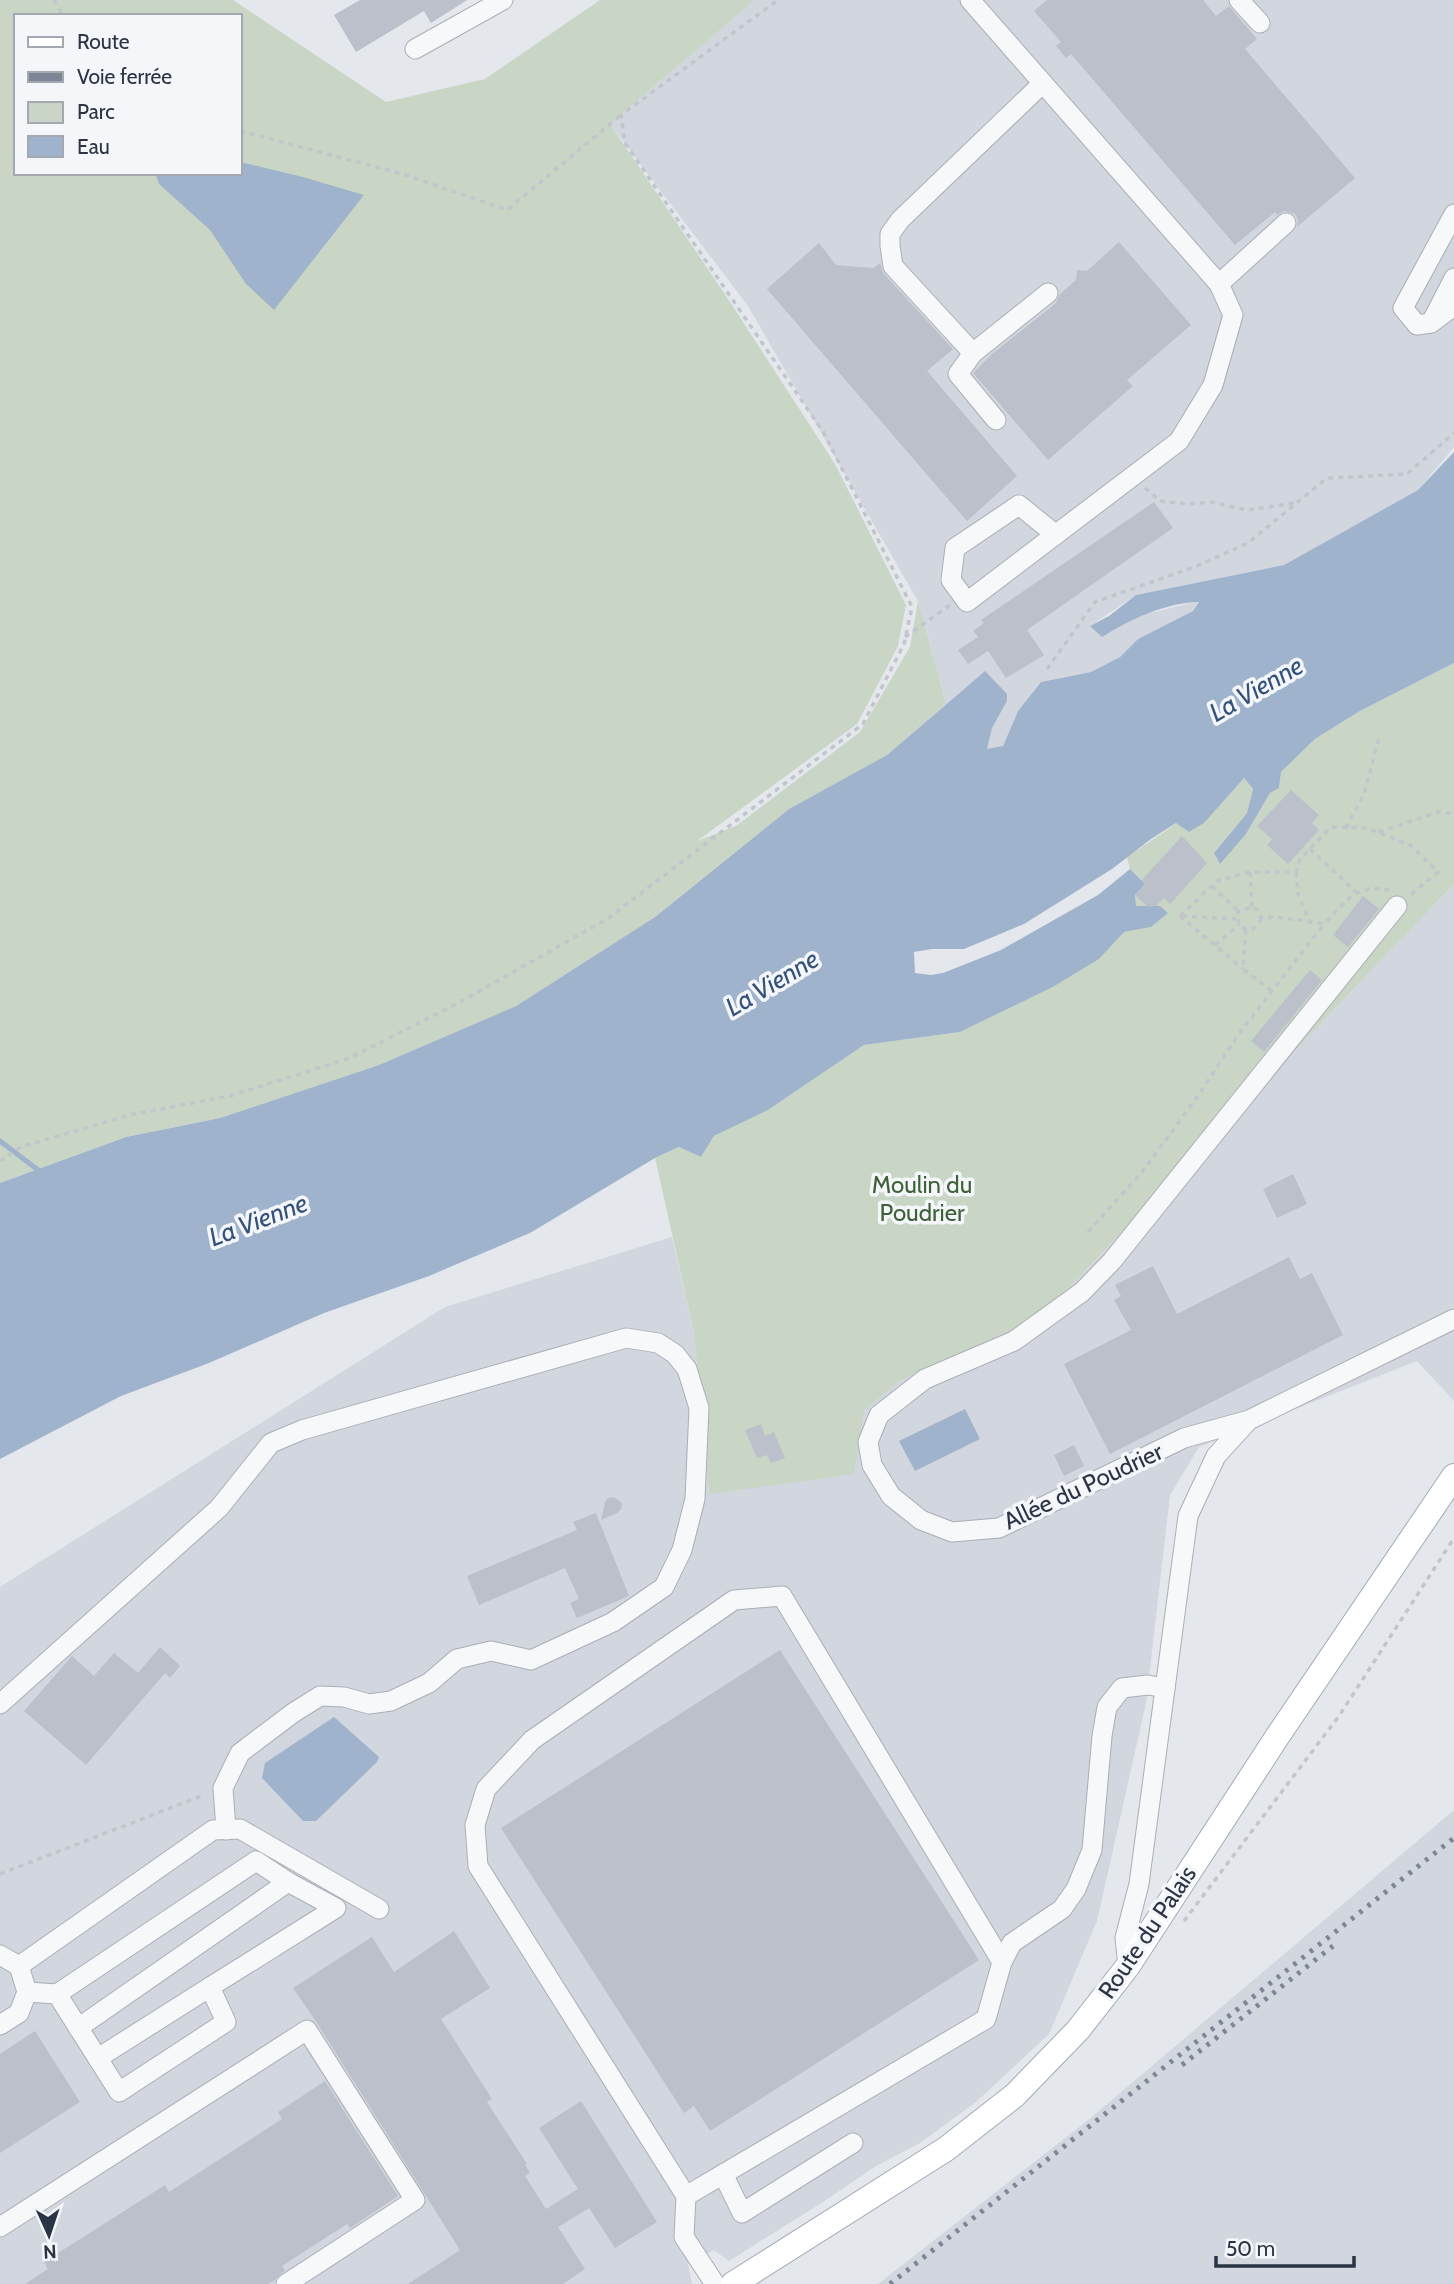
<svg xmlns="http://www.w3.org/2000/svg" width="1454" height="2284" font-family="Cabin,sans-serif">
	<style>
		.built { fill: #d2d6de }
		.green { fill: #c9d6c5; fill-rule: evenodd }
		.water { fill: #9fb4cc }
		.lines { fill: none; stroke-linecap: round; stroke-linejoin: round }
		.stream { stroke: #9fb4cc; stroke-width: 5 }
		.building { fill: #bbc0ca }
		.minor-casing { stroke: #a9aeb7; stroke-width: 21 }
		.major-casing { stroke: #a3abb8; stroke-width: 26 }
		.path { stroke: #c2c5cb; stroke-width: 3.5; stroke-dasharray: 5 5; stroke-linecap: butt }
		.minor { stroke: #f7f8fa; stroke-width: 19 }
		.major { stroke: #fff; stroke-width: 24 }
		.rail { stroke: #7d8696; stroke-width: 5; stroke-dasharray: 3.5 7; stroke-linecap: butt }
		.labels { text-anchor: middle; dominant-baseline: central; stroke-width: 7; stroke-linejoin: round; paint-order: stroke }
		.park-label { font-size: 24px; fill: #3f6138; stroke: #f4f6f9 }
		.street-label { font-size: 24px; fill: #2b3445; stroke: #f4f6f9 }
		.water-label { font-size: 26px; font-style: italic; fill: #34527a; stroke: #f4f6f9 }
	</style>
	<rect width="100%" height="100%" fill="#e4e7ec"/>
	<g class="built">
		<path d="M755,0H1454V447L1418,490L1284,565L1136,595L1090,626L1102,636L1134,617L1199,601L1193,611L1138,639L1120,657L1091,672L1041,682L1018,711L1003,746L986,750L992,728L1007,701L985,671L946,704L918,601L748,306L610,124Z"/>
		<path d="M1454,884V1401L1417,1361L1199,1447L1170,1495L1146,1703L1097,1921L1049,2034L976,2102L920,2143L876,2166L823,2202L729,2261L714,2250L688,2264L692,2284H0V1587L445,1307L672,1237L694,1332L709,1494L864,1411L897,1383L1062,1295Z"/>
		<path d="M1454,1810V2284H878L1087,2121Z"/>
	</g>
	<g class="green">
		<path d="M0,0H233L386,102L485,79L600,0H755L610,124L732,305L835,464L906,605L898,646L857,724L697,841L736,826L860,732L910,647L918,601L946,704L887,755L789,809L655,917L516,1006L379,1065L220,1118L126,1137L0,1183ZM16,16H240V173H16Z"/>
		<path d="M1454,663V884L1062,1295L1004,1337L933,1364L897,1383L864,1411L854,1474L709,1494L694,1332L655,1158L680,1147L701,1157L714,1136L768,1110L864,1045L960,1032L1053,987L1099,959L1123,932L1151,927L1156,906L1136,907L1135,895L1145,884L1130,869L1127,857L1177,823L1189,832L1203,823L1244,778L1253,789L1247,813L1214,853L1246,834L1270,793L1279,787L1281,772L1315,739L1360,711Z"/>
	</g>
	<g class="water">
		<path d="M240,162L303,177L364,195L274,310L246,284L210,230L159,184L155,173H240Z"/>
		<path d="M1454,452V663L1360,711L1315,739L1281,772L1279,788L1270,793L1246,834L1220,864L1214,853L1247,813L1253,789L1244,778L1204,823L1189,832L1176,823L1151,839L1112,869L1024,924L964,949H932L914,952L915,973L931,975L943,973L1001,950L1098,895L1130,869L1145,884L1135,895L1136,906H1160L1168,913L1151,927L1124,932L1099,959L1053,987L960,1032L864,1045L768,1110L714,1136L701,1157L679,1147L655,1158L530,1233L429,1276L324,1313L209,1363L121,1396L0,1459V1183L126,1137L220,1118L379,1065L516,1006L655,917L789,809L887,755L985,671L1007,694V701L992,728L987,749L1003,746L1018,711L1041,682L1091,672L1120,657L1138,639L1193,611L1199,602C1165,603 1131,619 1102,637L1090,626L1109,616L1136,595L1284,565L1418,490Z"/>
		<path d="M965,1409L980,1439L915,1471L899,1441Z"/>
		<path d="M334,1717L379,1757L377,1762L316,1821H303L262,1778L265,1763Z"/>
	</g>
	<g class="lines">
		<path class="stream" d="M0,1141L42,1173"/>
	</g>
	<g class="building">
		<path d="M360,0H467L431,23L424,11L356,52L334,15Z"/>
		<path d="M1047,0H1203L1216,16L1229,6L1257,39L1245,49L1355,178L1297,227L1298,220L1295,214L1284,211L1277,215L1275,212L1235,245L1071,54L1066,58L1056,46L1061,42L1034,11Z"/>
		<path d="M1119,242L1191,325L1127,380L1133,386L1048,460L973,373L992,354L1056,303L1060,294L1076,280L1077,270L1087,271Z"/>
		<path d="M819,243L836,265L874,268L880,263L884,274L953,349L927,371L1017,476L967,521L767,289Z"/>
		<path d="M1154,502L1173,528L1027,630L1044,655L1006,678L988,651L968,664L958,650L978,637L973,631L984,623L981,620Z"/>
		<path d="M1291,790L1319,815L1312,823L1319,830L1288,864L1267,845L1272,839L1257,826Z"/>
		<path d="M1182,836L1207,863L1170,904L1164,898L1156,906L1148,907L1135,895L1145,884L1141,881Z"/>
		<path d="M1363,896L1379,909L1348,947L1333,935Z"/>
		<path d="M1310,970L1322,980L1264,1052L1251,1041Z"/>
		<path d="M1293,1174L1307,1204L1277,1218L1263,1189Z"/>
		<path d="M1289,1257L1300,1279L1312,1273L1343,1335L1110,1454L1064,1364L1131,1330L1114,1300L1121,1296L1115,1285L1153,1266L1177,1314Z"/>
		<path d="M761,1424L765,1436L774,1432L785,1458L771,1463L767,1455L757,1458L745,1430Z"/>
		<path d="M1074,1445L1084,1466L1064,1476L1054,1455Z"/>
		<path d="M614,1497L622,1503L621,1509L617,1513L601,1520L605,1502L608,1498Z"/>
		<path d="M596,1513L629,1596L577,1618L570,1603L579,1599L565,1568L479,1605L467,1576L577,1530L573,1522Z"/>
		<path d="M160,1647L180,1666L170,1678L165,1673L86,1765L24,1711L72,1656L94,1676L114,1653L138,1673Z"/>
		<path d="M780,1650L979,1960L710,2131L694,2106L684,2113L501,1828Z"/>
		<path d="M454,1931L490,1988L441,2019L492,2099L487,2102L527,2164L525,2165L530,2173L525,2176L546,2209L578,2189L539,2128L581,2101L657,2222L615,2248L589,2208L558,2227L585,2269L563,2284H408L460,2250L317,2023L293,1988L372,1937L394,1972Z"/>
		<path d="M35,2031L80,2102L0,2153V2054Z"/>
		<path d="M325,2081L398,2196L350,2228L347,2224L282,2266L285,2270L275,2280L268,2284H25L48,2269L44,2262L165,2185L169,2192L282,2119L278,2112Z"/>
	</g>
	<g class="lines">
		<defs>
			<g id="minor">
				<path d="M970,0L1219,284L1233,315L1213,385L1179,441L967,602L951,580L955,548L1019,505L1056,535"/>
				<path d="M1239,0L1260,23"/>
				<path d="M415,49L503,0"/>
				<path d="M1454,214L1403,308L1417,325L1431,323L1454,306"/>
				<path d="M1219,284L1286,223"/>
				<path d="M1433,319L1454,278"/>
				<path d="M973,353L893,266L890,246V234L900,220L1043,83"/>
				<path d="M996,420L958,374L973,353L1048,293"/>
				<path d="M1397,906L1112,1261L1082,1292L1014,1341L925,1379L879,1415L868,1442L872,1465L891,1496L921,1520L952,1532L999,1528L1184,1438L1249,1420L1454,1319"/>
				<path d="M0,1704L219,1508L271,1443L302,1430L626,1338L658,1343L675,1354L687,1369L699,1408L695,1499L682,1550L664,1587L613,1622L531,1660L491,1651L457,1659L429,1683L391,1701L369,1704L344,1697L320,1696L293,1713L240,1753L223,1788L226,1830"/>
				<path d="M0,1955L19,1966L27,1992L19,2013L0,2025"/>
				<path d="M1002,1962L1012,1943L1062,1909L1076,1889L1092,1850L1102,1736L1107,1707L1122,1688L1148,1685L1165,1688"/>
				<path d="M19,1966L213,1830L240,1829L379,1909"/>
				<path d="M1128,1966L1125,1938L1139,1884L1188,1516L1216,1456L1248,1421"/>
				<path d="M210,1987L336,1908L288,1882"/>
				<path d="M27,1992L57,1994L119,2092L226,2022L210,1987L98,2058"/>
				<path d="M57,1994L256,1861L288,1882L78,2028"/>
				<path d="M723,2174L742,2213L853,2143"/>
				<path d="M686,2196L986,2019L1002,1962L782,1596L734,1600L532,1740L486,1789L475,1825L478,1866L686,2196L684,2237L715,2284"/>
				<path d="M0,2227L307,2030L415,2200L286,2284"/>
			</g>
			<path id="major" d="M733,2284L946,2149L1015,2095L1078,2030L1128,1966L1277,1737L1454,1476"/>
		</defs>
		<use href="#minor" class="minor-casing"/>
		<use href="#major" class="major-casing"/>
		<g class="path">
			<path d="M54,0L63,16"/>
			<path d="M240,131L403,174L507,210L621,115"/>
			<path d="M1145,488L1160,501L1187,504L1211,502L1247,510L1295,503"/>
			<path d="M905,637L950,605"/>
			<path d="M1047,669L1095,602L1197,566L1248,543L1327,478L1407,474L1454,433"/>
			<path d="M1346,828L1364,794L1380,734"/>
			<path d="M1379,832L1438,812L1448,813L1454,817"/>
			<path d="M1310,849L1356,892"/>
			<path d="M1250,872L1252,907"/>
			<path d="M1296,872L1298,894L1310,922"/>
			<path d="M1212,886L1238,911"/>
			<path d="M1180,916L1217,881L1250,872H1296L1300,859L1331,827L1367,828L1410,845L1438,872L1409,896"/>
			<path d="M1180,916L1243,969"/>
			<path d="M1182,916L1236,919"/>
			<path d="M1261,918C1255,938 1234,931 1238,911L1252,907L1258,910L1261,918L1277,917L1324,924C1347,901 1354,884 1389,890"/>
			<path d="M1246,930L1243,969L1272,991"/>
			<path d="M1215,945L1239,925"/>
			<path d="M0,1161L21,1147L129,1115L230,1096L350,1058L460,1002L607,919L863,724L904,644L912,607L824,433L625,143L621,115L778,0"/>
			<path d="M1088,1232L1142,1172L1195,1100L1241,1031L1324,924"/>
			<path d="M0,1874L204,1795"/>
			<path d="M1184,1921L1339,1716L1454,1538"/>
		</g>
		<use href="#minor" class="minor"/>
		<use href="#major" class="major"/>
		<g class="rail">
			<path d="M1182,2065L1333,1946"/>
			<path d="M890,2284L1454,1838"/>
		</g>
	</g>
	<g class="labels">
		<g class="park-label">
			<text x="922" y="1184">Moulin du<tspan x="922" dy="28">Poudrier</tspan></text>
		</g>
		<g class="street-label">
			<text transform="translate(1083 1486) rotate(-25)">Allée du Poudrier</text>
			<text transform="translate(1147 1932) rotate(-56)">Route du Palais</text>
		</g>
		<g class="water-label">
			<text transform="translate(1256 689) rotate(-30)">La Vienne</text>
			<text transform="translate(772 983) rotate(-31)">La Vienne</text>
			<text transform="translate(258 1220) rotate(-21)">La Vienne</text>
		</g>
	</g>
	<rect x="14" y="14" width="228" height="161" fill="#f4f6f9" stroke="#a4a8b1" stroke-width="2"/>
	<rect x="28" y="37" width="35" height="10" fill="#ffffff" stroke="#a4a8b1" stroke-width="2"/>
	<text x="77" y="49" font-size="21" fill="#2b3445">Route</text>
	<rect x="28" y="72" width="35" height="10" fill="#7d8696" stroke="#a4a8b1" stroke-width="2"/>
	<text x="77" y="84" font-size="21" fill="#2b3445">Voie ferrée</text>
	<rect x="28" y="102" width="35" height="21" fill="#c9d6c5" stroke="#a4a8b1" stroke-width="2"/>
	<text x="77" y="119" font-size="21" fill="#2b3445">Parc</text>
	<rect x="28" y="136" width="35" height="21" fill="#9fb4cc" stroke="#a4a8b1" stroke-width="2"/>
	<text x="77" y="154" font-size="21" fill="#2b3445">Eau</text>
	<g transform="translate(49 2235) rotate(177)" stroke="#f4f6f9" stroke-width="5" paint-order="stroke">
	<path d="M0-5L12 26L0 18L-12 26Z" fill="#2b3445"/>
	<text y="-10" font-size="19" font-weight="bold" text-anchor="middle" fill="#2b3445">N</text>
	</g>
	<path d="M1216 2256v10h138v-10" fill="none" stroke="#2b3445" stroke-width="3.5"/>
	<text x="1226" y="2256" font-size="21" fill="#2b3445" stroke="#f4f6f9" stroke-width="5" paint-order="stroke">50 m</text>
</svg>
